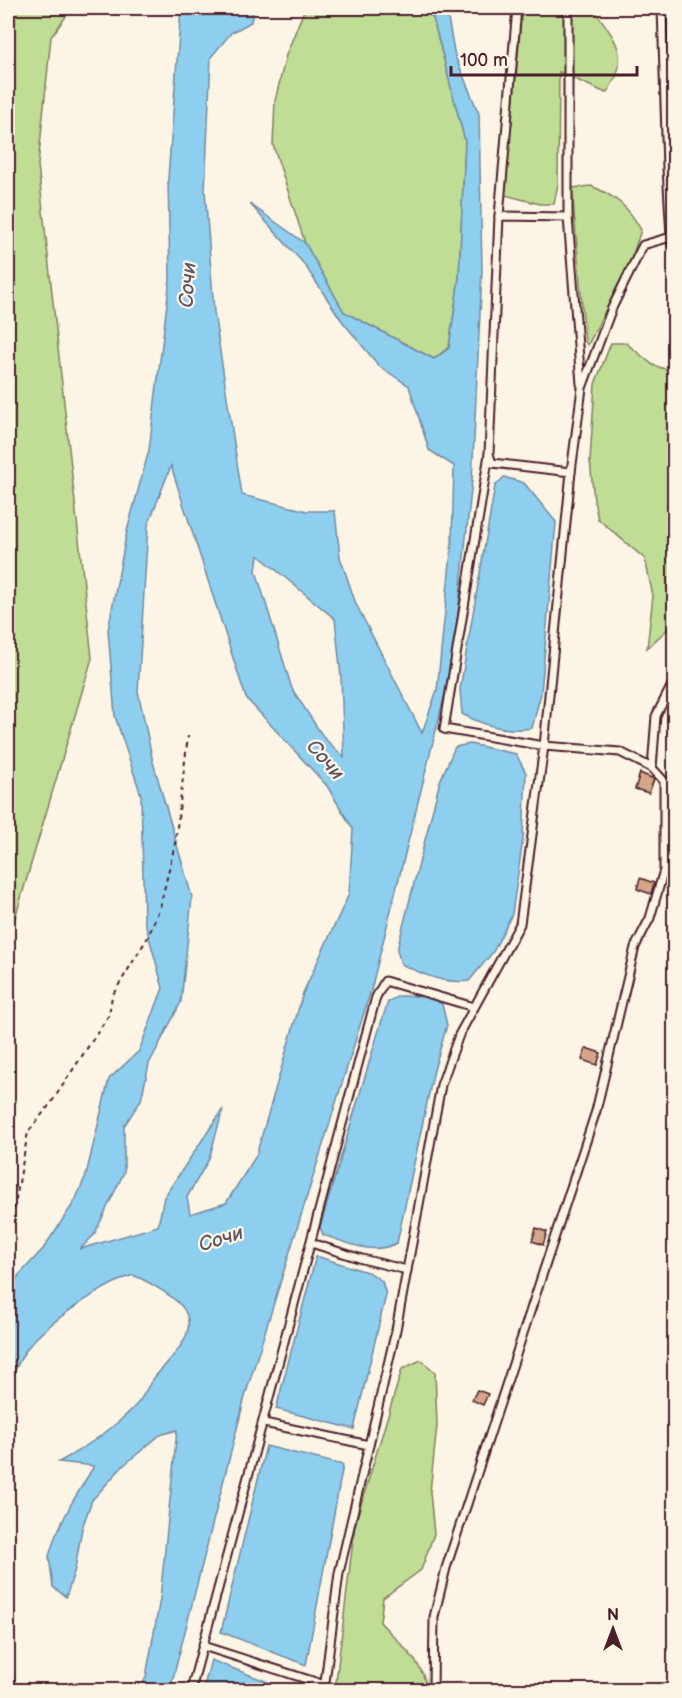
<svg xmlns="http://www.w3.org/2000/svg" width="682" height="1698" font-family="'Balsamiq Sans',sans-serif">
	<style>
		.green { fill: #bfdd95; stroke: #847e60; stroke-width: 1.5 }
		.water { fill: #8ecfef; stroke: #7389a1; stroke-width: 1.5; fill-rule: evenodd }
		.building { fill: #d6a688; stroke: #4a1f2b; stroke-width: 1.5 }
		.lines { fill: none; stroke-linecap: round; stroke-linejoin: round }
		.service-casing { stroke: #4a1f2b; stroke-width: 11 }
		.path { stroke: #4a1f2b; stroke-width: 2; stroke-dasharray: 4.5 4.5; stroke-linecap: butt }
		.service { stroke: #fcf5e5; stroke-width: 7 }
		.labels { text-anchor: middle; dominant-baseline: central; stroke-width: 4.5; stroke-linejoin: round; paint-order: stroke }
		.water-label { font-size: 20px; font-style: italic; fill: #5e5466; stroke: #fcf5e5 }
	</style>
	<rect width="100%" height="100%" fill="#fcf5e5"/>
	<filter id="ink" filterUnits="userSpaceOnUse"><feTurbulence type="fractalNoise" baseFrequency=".0167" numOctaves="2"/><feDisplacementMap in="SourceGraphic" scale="12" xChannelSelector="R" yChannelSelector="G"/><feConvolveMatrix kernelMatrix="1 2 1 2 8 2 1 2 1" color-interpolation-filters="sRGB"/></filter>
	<g filter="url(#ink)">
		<g class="green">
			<path d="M8,8H72L51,37L38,165L92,658L8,942Z"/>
			<path d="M305,8H422L433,18L465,141L459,278L449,347L434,359L344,312L305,243L273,145L275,101L286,55Z"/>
			<path d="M522,8H593C615,39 633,58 606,93L559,72L558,184L554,204H540L505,195Z"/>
			<path d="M591,186C614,195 629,207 641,230L632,257L588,345L585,342L572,188Z"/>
			<path d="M611,343H626L653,365L674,372V618L670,627L647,648L653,596L645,559L598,519L594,501L590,460L595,384Z"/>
			<path d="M421,1360L435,1372L437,1425L430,1492L434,1534L421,1570L383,1598L380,1622C396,1640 427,1665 426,1690H335L355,1524L402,1369Z"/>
		</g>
		<g class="water">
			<path d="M181,8H254L251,22L231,33L211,57L205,190L214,312L242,495L307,511H335L340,557L356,604L422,733L437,690L452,543L454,466L429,450L409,386L379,366L342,321L304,264L250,204L305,243L344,312L434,359L449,348L459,278L465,141L433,18L427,8H446L455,56L479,114L482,271L472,480L453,662L371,990L246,1393L170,1690H140L146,1677L160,1599L177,1430L160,1435L124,1465L92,1500L82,1528L75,1569L66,1597L53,1587L49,1556L55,1537L71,1504L94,1466L59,1462C86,1447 115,1428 136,1405C144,1397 147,1386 154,1378C167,1361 199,1336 185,1311C178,1298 147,1281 133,1275C102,1286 42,1325 24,1353C18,1363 13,1375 8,1386V1293L19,1275L43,1249L75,1201L86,1175L109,1079L139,1051L163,988L144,919L141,795L115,716L108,630L127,531L149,450L170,279L168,178ZM171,466L246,698L327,786L353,829L349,894L303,993L256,1156L226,1203L190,1214L187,1197L209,1159L223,1109L164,1197L158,1226L80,1249L94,1235L124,1172V1126L141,1100L149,1064L181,1002L192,897L153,762L138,691L148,525ZM258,555L335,619L341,677L344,757L324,738L292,689L256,571Z"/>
			<path d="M504,477L524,483L556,522L541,693L532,728C507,732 484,726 462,714L460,689L495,486Z"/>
			<path d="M470,744L516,754L526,773L523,839L512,914L493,952L469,981C444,984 424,975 401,964L397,950L440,781L455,747Z"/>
			<path d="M398,996H428L442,1004L447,1025L434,1070L397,1243C371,1256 349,1243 323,1235L320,1227L381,1023L388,1002Z"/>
			<path d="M316,1256L370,1273L382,1281L386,1295L354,1429L276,1409Z"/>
			<path d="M266,1446L343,1465L306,1665L221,1632Z"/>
			<path d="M211,1660L289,1690H203Z"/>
		</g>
		<g class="building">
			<path d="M640,773L654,779L649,793L635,789Z"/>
			<path d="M640,878L654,883L651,894L637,889Z"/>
			<path d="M586,1048L601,1053L597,1065L582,1060Z"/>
			<path d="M536,1228L547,1232L543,1245L532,1241Z"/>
			<path d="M477,1390L488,1394L483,1405L472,1400Z"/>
		</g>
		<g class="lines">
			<defs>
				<g id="service">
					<path d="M568,8V217"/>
					<path d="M662,8L667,168L671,237L674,249"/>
					<path d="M499,216L517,8"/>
					<path d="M489,454L499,216L568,217L581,384"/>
					<path d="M674,681L656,716L652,768L664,781L674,784"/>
					<path d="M652,768L620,752L544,746L571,472L582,388L612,308L643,245L671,237"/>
					<path d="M311,1243L362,1259L407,1270"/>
					<path d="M264,1423L369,1445"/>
					<path d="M203,1646L325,1685"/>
					<path d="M191,1690L376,997L385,981L474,1007"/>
					<path d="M324,1690L339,1573L396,1330L441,1085L459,1035L520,924L544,746L444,729L489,454L492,463L571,472"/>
					<path d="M433,1690L434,1617L446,1568L596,1111L635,947L650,918L664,870V781"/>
				</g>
			</defs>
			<use href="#service" class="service-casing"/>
			<path class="path" d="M8,1245L28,1132L51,1103L109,1015L112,996L148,937L160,907L175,844L188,736"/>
			<use href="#service" class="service"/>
		</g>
	</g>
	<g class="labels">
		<g class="water-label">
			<text transform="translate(188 285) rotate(-86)">Сочи</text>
			<text transform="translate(325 760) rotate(49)">Сочи</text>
			<text transform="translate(221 1239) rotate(-17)">Сочи</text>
		</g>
	</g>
	<rect width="682" height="1698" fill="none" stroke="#fcf5e5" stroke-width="30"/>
	<rect x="15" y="15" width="652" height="1668" fill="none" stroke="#4a1f2b" stroke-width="2" filter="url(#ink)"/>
	<g transform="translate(613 1629)" stroke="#fcf5e5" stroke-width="4.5" paint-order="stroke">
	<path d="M0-4.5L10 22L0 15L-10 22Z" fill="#4a1f2b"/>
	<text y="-9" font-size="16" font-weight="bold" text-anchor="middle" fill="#4a1f2b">N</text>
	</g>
	<path d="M451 66v9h186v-9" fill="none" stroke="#4a1f2b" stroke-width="3"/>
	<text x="460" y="66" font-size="18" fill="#4a1f2b" stroke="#fcf5e5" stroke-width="4.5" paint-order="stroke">100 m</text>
</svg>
